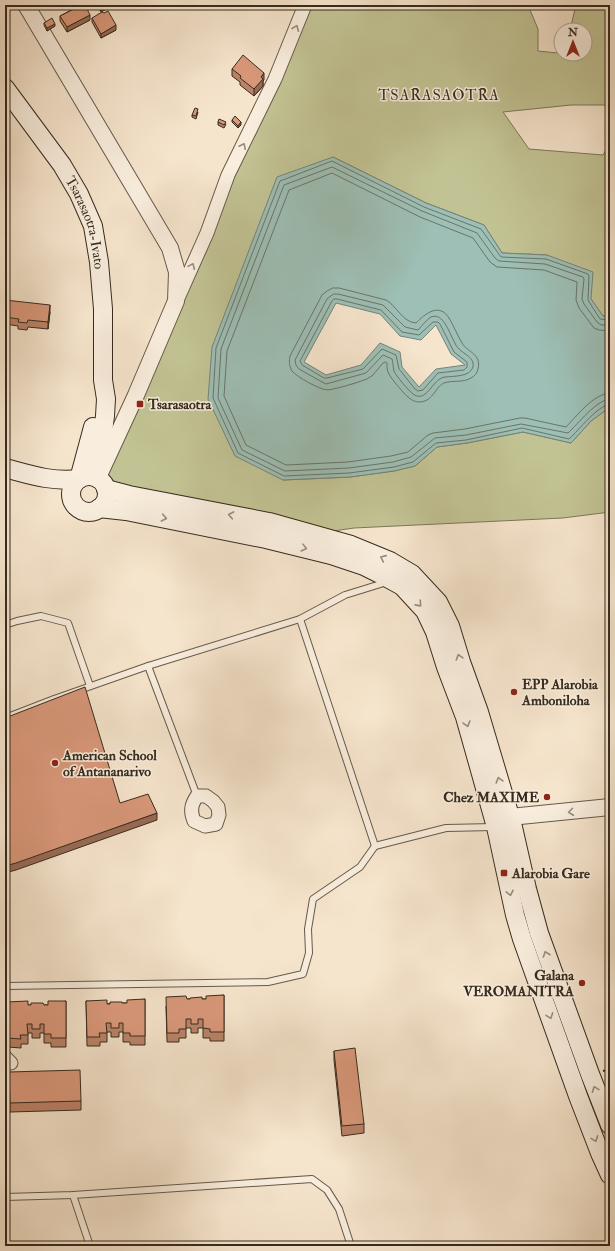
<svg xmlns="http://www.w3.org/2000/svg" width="615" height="1251" font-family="'IM FELL Double Pica',serif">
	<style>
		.green { fill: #c2c394; stroke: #7c7759 }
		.water { fill: #9dbfb5; stroke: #748479; fill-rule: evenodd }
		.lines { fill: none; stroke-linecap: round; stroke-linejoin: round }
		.shore { stroke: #6a756a; stroke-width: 1 }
		.service-casing { stroke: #665a4a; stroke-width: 8 }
		.minor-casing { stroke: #665a4a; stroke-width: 15 }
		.tertiary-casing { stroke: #665a4a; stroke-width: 18 }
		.secondary-casing { stroke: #362b1e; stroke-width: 20 }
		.path { stroke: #362b1e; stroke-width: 2; stroke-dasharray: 3 2; stroke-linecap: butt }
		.service { stroke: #f9eede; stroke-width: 6 }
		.minor { stroke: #f9eede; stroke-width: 13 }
		.tertiary { stroke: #f9eede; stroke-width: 16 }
		.secondary { stroke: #f9eede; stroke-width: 18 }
		.wall { fill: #bb8369; stroke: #362b1e }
		.shaded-wall { fill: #986a55; stroke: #362b1e }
		.building { fill: #d9987a; stroke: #362b1e }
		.oneway { stroke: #988c7e }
		.poi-dot { fill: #8f2418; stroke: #f9eede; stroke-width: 1.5 }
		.labels { text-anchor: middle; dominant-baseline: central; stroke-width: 3; stroke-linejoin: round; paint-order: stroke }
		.street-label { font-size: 14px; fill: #362b1e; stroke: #f9eede }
		.poi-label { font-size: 14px; font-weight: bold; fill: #362b1e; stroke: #f9eede; text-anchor: start }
		.neighbourhood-label { font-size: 15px; letter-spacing: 1px; fill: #362b1e; stroke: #f9eede }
	</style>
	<rect width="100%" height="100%" fill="#f6e5cd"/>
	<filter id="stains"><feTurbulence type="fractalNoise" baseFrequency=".005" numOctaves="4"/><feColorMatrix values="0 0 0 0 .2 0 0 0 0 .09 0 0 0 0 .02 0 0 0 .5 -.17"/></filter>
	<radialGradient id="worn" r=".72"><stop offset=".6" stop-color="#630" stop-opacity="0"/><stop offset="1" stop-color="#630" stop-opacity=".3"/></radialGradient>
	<path class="green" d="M306,5H528L538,29V51L558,53L561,48V54H585V30H570L576,5H610V105H571L503,112L529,149L603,155L610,143V317L603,316L591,299L547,255L502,253L484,225L426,203L333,157L283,480L350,477L394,471L415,466L437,447L467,443L523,432L571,443L591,421L610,407V512L563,518L354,528L319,533L110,482L104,477Z"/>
	<path class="water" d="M333,157L426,203L484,225L502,253L547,255L593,272L591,299L603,316L610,317V407L591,421L571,443L523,432L467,443L437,447L415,466L394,471L350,477L283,480L235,456L208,399L212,347L277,177ZM336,303L380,314L400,336L421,340L436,325L451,354L465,365L436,369L419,387L402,367L400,352L380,343L361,365L326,375L304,362Z"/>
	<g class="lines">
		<g class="shore">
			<path d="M333,288H339L386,300C397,306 402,322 416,323C425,314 439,302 449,318C454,326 457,335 462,343C467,352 482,354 478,369C477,373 475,376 471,378C463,383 452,380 444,383C437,386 434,396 427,400C413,407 405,394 397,385C394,381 390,377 388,372C387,370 387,366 387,363L385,362L383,363L373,375L367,379C356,383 340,388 328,390C320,390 297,377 292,371C289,366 289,361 290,356L322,295L327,291Z"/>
			<path d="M334,294H338L383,305L405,327L418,330C422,326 426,320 431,317C446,311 451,342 459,349C464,354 475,358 473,367C470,377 454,376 445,377C436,378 432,389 425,394C422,397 417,397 413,394C409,391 396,376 394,371C393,367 393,362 392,359L383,355L366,373L326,384L322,382L299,369L296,365L295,360L327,299Z"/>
			<path d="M334,299H337L381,310L402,332L419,335L433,322H438L440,324L454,352L467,362V367L464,370L438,373L423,390L418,391L415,389L399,369L396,355L382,349L363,369L327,378H324L302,365L300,361L332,301Z"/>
			<path d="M610,320L600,319L588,300L589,276L588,274L546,259L501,257L481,229L424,207L332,161L280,181L216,348L213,398L238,453L284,476L349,473L394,467L413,462L436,443L466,440L522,428L569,439C579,430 597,406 610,404"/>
			<path d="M610,325H601L597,322L584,304L582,299L584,279L583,277L545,264L499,261L495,258L477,233L422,211L332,167L284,185L221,349L218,398L242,450L285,471L349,468L393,462L411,457L435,438L466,435L521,424L568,433C578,424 596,400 610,399"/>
			<path d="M610,331L599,330L594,328L579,308L576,300L577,283V282L544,270L497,267L490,262L473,238L420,217L332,173L289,190L227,351L224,396L246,445L286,465L348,462L391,456L408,452L428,435L433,433L465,429L520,418H525L566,427C577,416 593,394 610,393"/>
		</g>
		<defs>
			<g id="service">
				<path d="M300,619L375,846L446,828L494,827"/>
				<path d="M5,625L17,621L41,616L68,623L90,686"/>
				<path d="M148,666L197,796"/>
				<path d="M5,718L54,699L148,666L300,619L345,595L387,582"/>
				<path d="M5,986L268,982L303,974L309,953L308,929L313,899L360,867L375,846"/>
				<path d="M73,1195L90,1246"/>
				<path d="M5,1197L73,1195L312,1179L327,1190L339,1209L351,1246"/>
			</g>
			<g id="minor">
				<path d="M178,298L207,233L228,175L275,79L305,5"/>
				<path d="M197,796H206L213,801L218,807L219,815L216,824L205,826L194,821C190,811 191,805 197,796Z"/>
				<path d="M5,1057L11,1063"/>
			</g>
			<g id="tertiary">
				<path d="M26,5L170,248L177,272L176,301L136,395L100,473"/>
				<path d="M510,817L610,807"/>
			</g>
			<g id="secondary">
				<path id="s1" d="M5,88L62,165L79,194L93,226L99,262L103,309V380L106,399L105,416L97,478"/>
				<path d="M5,468C31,475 51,482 79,479"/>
				<circle cx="89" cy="494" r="18"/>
				<path d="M79,479L93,427"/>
				<path d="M106,489L129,495L269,522L351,545L390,561L412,574L438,602L450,626L461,662L479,712L512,823L527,889L539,933L590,1074L610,1125"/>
				<path d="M99,508L126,511L266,539L331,555L364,566L382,575L402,586L425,611L435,632L446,667L465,717L496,827L515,915L522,939L578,1096L600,1153L610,1175"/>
			</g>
		</defs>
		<use href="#service" class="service-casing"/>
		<use href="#minor" class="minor-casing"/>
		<use href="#tertiary" class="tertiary-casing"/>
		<use href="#secondary" class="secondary-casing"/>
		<path class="path" d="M603,1071L610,1069"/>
		<use href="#service" class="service"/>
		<use href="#minor" class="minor"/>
		<use href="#tertiary" class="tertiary"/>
		<use href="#secondary" class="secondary"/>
	</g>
	<g class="wall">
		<path d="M97,5H113L101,12Z"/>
		<path d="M73,7L90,20L67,32L60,21V16L73,9Z"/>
		<path d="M92,18L116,30L101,38L92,22Z"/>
		<path d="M44,23L55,26L47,31L44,25Z"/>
		<path d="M232,69L264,80L263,81V86L254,96L240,85V82L232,76Z"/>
		<path d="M198,112L196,119L192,117V115Z"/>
		<path d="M232,120L241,125L238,128L232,122Z"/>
		<path d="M218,122L226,124L224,128L218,125Z"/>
		<path d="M5,300L50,312L48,329L28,327L27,330L18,329V326L5,324Z"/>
		<path d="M224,995V1041H210V1038H203V1028H198V1033H191V1028H186V1038H179V1042H167L166,1006L187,999H206Z"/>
		<path d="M145,999V1045H130V1042H123V1032H119V1037H111V1032H107V1042H100V1046H87L86,1001L107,1004L122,1003H127Z"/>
		<path d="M66,1001V1047H51V1043H44V1033H40V1038H32V1033H28V1044H21V1048L8,1047L7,1002L28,1005H48Z"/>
		<path d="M334,1051L364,1124V1133L342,1136L334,1060Z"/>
		<path d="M9,1072L81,1101V1110L10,1112Z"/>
	</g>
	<g class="shaded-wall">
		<path d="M105,5H113L101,12V7Z"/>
		<path d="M90,15V20L67,32V27Z"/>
		<path d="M55,24V26L47,31V28Z"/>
		<path d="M116,25V30L101,38V34Z"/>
		<path d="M264,73V80L263,81V86L254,96V89L261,77Z"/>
		<path d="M241,122V125L238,128V126Z"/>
		<path d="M50,305V312L48,329V322Z"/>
		<path d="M157,813V820L16,870L5,873V866Z"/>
	</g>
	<g class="building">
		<path d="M76,5H85L90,15L67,27L60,16L74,9L73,7Z"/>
		<path d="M100,5H105L101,7Z"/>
		<path d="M108,11L116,25L101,34L92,18L102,12L104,13Z"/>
		<path d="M52,18L55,24L47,28L44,23Z"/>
		<path d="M243,55L264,73L261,77L263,79L254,89L240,78L241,76L232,69Z"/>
		<path d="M195,108L198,109L196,116L192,115Z"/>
		<path d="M235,116L241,122L238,126L232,120Z"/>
		<path d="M219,119L226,122L224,125L218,122Z"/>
		<path d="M5,300L50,305L48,322L28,320L27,323L18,322L19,319L5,317Z"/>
		<path d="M85,687L120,803L148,794L157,813L16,863L5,866V718Z"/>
		<path d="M224,995V1032H210V1029L203,1028V1019H198V1024H191V1019H186V1029H179V1033H167L166,997L186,996L187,999H190V998L202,997V999H206V996Z"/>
		<path d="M145,999V1036H130V1033H123V1023H119V1028H111V1023H106L107,1033H99L100,1037H87L86,1001L107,1000V1004H110V1002H122V1003H127V1000Z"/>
		<path d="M28,1001V1005H31V1003H43L44,1005H48V1001H66V1038H51V1034H44V1024H40V1029H32V1024H27L28,1035H20L21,1039L8,1038L7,1002Z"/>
		<path d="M355,1048L364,1124L342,1126L334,1051Z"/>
		<path d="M80,1070L81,1101L10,1103L9,1072Z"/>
	</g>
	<defs><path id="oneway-chevron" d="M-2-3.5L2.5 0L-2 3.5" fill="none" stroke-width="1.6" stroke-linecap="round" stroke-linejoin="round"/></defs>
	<g class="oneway">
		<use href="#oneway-chevron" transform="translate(296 28) rotate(-68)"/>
		<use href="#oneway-chevron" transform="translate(243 146) rotate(-64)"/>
		<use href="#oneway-chevron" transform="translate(192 266) rotate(-66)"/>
		<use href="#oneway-chevron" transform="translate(231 515) rotate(-169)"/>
		<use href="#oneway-chevron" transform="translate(164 518) rotate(11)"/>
		<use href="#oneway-chevron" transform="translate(304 548) rotate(14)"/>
		<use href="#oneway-chevron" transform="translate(383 558) rotate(-156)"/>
		<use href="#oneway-chevron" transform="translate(419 604) rotate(48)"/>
		<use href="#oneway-chevron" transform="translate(459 657) rotate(-107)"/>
		<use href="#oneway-chevron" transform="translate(467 724) rotate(74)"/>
		<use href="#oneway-chevron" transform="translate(499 780) rotate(-106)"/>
		<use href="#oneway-chevron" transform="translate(571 812) rotate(173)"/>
		<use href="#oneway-chevron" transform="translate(510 893) rotate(78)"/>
		<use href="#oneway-chevron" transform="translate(546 954) rotate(-109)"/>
		<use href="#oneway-chevron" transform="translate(550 1016) rotate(70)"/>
		<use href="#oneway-chevron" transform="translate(595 1089) rotate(-111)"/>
		<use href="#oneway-chevron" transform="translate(595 1139) rotate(69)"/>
	</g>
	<g class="poi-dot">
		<rect x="136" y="400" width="8" height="8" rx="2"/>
		<circle cx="514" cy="692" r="4"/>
		<circle cx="55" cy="763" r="4"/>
		<circle cx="547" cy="797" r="4"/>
		<rect x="500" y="869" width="8" height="8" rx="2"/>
		<circle cx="582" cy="983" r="4"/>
	</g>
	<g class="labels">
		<g class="street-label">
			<text stroke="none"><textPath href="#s1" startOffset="159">Tsarasaotra-Ivato</textPath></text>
		</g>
		<g class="poi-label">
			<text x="148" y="404">Tsarasaotra</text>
			<text x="522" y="684">EPP Alarobia<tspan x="522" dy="16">Amboniloha</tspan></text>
			<text x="63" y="755">American School<tspan x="63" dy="16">of Antananarivo</tspan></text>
			<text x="539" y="797" text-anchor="end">Chez MAXIME</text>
			<text x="512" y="873">Alarobia Gare</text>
			<text x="574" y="975" text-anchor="end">Galana<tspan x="574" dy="16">VEROMANITRA</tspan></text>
		</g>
		<g class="neighbourhood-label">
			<text x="439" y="95">TSARASAOTRA</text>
		</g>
	</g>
	<rect width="615" height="1251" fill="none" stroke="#f6e5cd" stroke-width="20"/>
	<rect x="6" y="6" width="603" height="1239" fill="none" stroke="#362b1e" stroke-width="2"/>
	<rect x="10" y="10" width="595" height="1231" fill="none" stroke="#362b1e"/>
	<g transform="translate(573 42)"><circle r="19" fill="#f9eede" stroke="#aba091"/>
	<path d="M0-3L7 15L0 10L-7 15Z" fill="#8f2418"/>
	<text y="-6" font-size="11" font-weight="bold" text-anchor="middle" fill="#362b1e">N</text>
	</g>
	<rect width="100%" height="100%" filter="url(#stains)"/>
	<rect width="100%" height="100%" fill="url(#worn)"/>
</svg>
